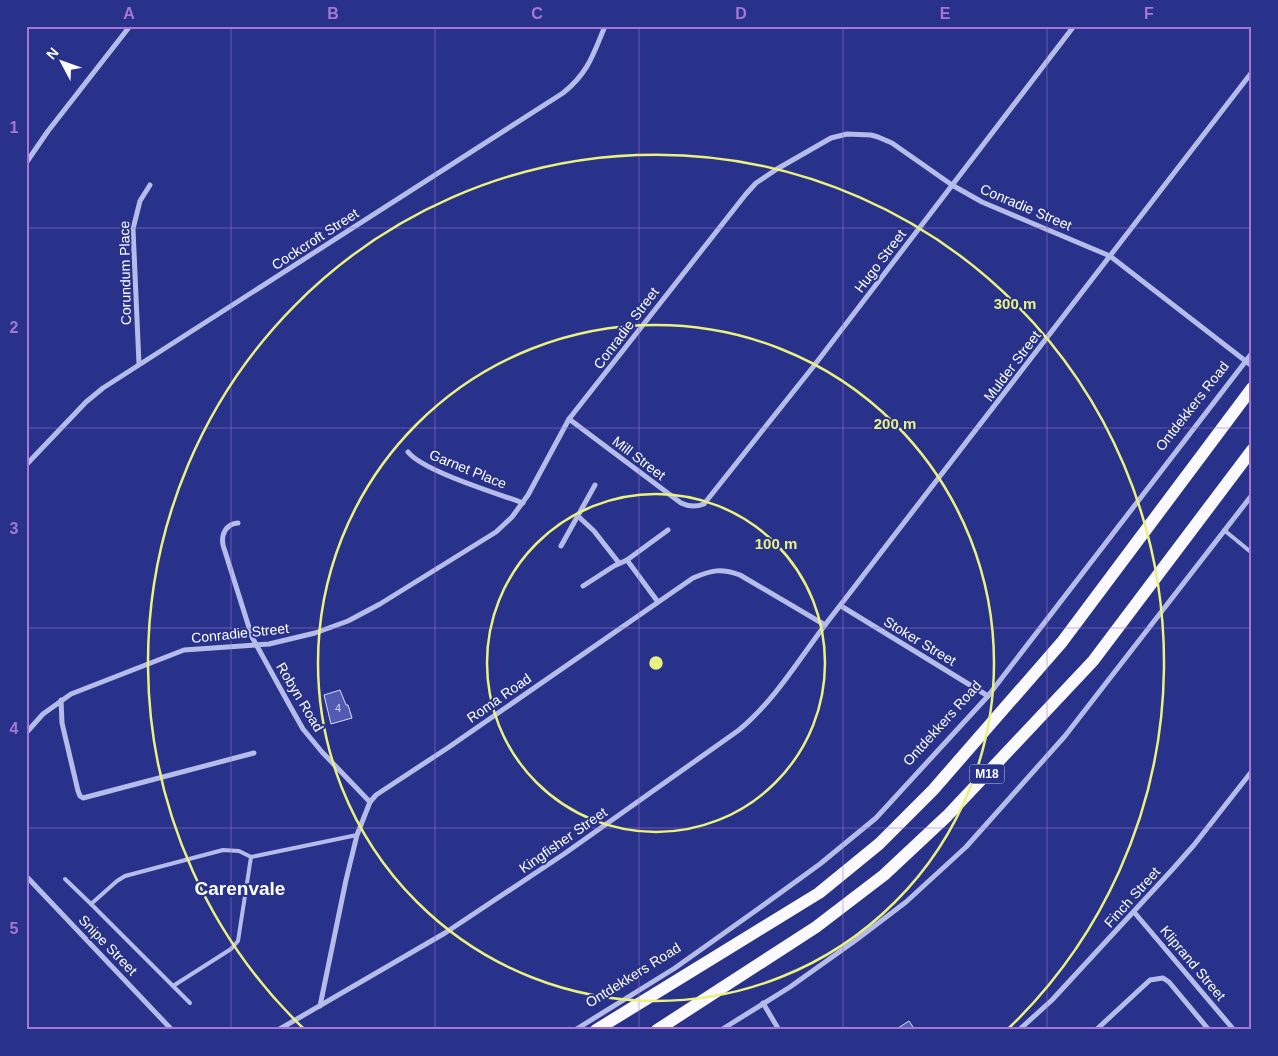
<svg xmlns="http://www.w3.org/2000/svg" width="1278" height="1056" font-family="Helvetica,sans-serif">
	<style>
		.building { fill: #515bb1; stroke: #daddf7 }
		.lines { fill: none; stroke-linecap: round; stroke-linejoin: round }
		.lane { stroke: #b6bce9; stroke-width: 4 }
		.street { stroke: #b6bce9; stroke-width: 5 }
		.primary { stroke: #f9f9fe; stroke-width: 12 }
		.grid { fill: none; stroke: #a976d5; stroke-width: 1; stroke-opacity: 0.55 }
		.ring { fill: none; stroke: #eaf17d; stroke-width: 2.5 }
		.labels { text-anchor: middle; dominant-baseline: central; stroke-width: 4; stroke-linejoin: round; paint-order: stroke }
		.number-label { font-size: 11px; fill: #d4d6ec }
		.shield { fill: #28328a; stroke: #bec2dc; stroke-width: 1 }
		.shield-label { font-size: 12px; font-weight: bold; fill: #fff }
		.street-label { font-size: 14px; fill: #fff; stroke: #28328a }
		.district-label { font-size: 19px; font-weight: bold; fill: #fff; stroke: #28328a }
		.centre { fill: #eaf17d; stroke: #28328a; stroke-width: 2.5 }
		.ring-label { font-size: 15px; text-anchor: middle; font-weight: bold; fill: #eaf17d; stroke: #28328a; stroke-width: 4; stroke-linejoin: round; paint-order: stroke }
		.neatline { fill: none; stroke: #a976d5; stroke-width: 2 }
		.grid-label { font-size: 16px; text-anchor: middle; font-weight: bold; fill: #a976d5 }
	</style>
	<rect width="100%" height="100%" fill="#28328a"/>
	<g class="building">
		<path d="M340,690L346,705H348L352,718L331,724L324,695Z"/>
		<path d="M909,1021L915,1030H895Z"/>
	</g>
	<g class="lines">
		<g class="lane">
			<path d="M1224,530L1252,553"/>
			<path d="M251,857L238,941L231,949L173,986L91,904L117,881L125,876L223,850L239,851L251,857L357,835"/>
			<path d="M65,879L91,904"/>
			<path d="M173,986L190,1003"/>
		</g>
		<g class="street">
			<path d="M26,163L48,131L130,26"/>
			<path d="M139,364L133,229L140,201L150,185"/>
			<path d="M569,419L681,503C689,507 696,507 704,504L813,367L1074,26"/>
			<path d="M408,452C423,471 496,493 523,503"/>
			<path d="M26,465L86,402L103,388L563,93C588,73 593,55 605,26"/>
			<path d="M579,517L594,531L619,563"/>
			<path d="M238,523C226,524 221,534 223,545L252,637L290,706L303,729L322,752L370,802"/>
			<path d="M561,546L595,485"/>
			<path d="M583,586L614,566L627,560"/>
			<path d="M658,602L627,560L668,530"/>
			<path d="M841,606L988,696"/>
			<path d="M61,700L62,723L78,791L80,796L83,798L254,753"/>
			<path d="M26,733L43,714L71,694L184,650L269,644L315,633L348,621L380,604L496,532L512,517L528,495L569,419L746,194L756,183L777,169L831,138L847,134L871,135L878,137L892,143L952,185L982,202L1110,256L1252,366"/>
			<path d="M26,876L172,1030"/>
			<path d="M1134,912L1234,1030"/>
			<path d="M763,1003L779,1030"/>
			<path d="M320,1006L346,880L357,835L370,802L376,795L449,747L693,578C712,570 721,568 740,575L825,625"/>
			<path d="M278,1030L445,933L564,854L739,730C774,701 798,661 825,625L1252,72"/>
			<path d="M575,1030L675,968L758,909L820,864L876,818L988,696L1252,353"/>
			<path d="M721,1030L790,987L856,940L906,902L966,847L1065,736L1252,495"/>
			<path d="M1019,1030L1052,1000L1171,871L1194,845L1252,771"/>
			<path d="M1096,1030L1150,980L1163,978L1169,982L1209,1030"/>
		</g>
		<g class="primary">
			<path d="M596,1030L819,893L879,844L933,790L1062,642L1252,388"/>
			<path d="M657,1030L816,927L884,875L947,816L1093,661L1252,450"/>
		</g>
	</g>
	<path class="grid" d="M231,26V1030M435,26V1030M639,26V1030M843,26V1030M1047,26V1030M26,228H1252M26,428H1252M26,628H1252M26,828H1252"/>
	<g class="ring">
		<circle cx="656" cy="663" r="169"/>
		<circle cx="656" cy="663" r="338"/>
		<path d="M303 1028A508 508 0 1 1 1009 1028"/>
	</g>
	<g class="labels">
		<g class="number-label">
			<text x="338" y="708">4</text>
		</g>
		<rect class="shield" x="969.5" y="764.5" width="35" height="19" rx="4"/>
		<g class="shield-label">
			<text x="987" y="774">M18</text>
		</g>
		<g class="street-label">
			<text transform="translate(1026 207) rotate(23)">Conradie Street</text>
			<text transform="translate(315 239) rotate(-33)">Cockcroft Street</text>
			<text transform="translate(880 261) rotate(-53)">Hugo Street</text>
			<text transform="translate(125 273) rotate(-91)">Corundum Place</text>
			<text transform="translate(626 328) rotate(-53)">Conradie Street</text>
			<text transform="translate(1012 366) rotate(-53)">Mulder Street</text>
			<text transform="translate(1192 406) rotate(-52)">Ontdekkers Road</text>
			<text transform="translate(639 458) rotate(37)">Mill Street</text>
			<text transform="translate(468 469) rotate(22)">Garnet Place</text>
			<text transform="translate(240 633) rotate(-6)">Conradie Street</text>
			<text transform="translate(920 641) rotate(31)">Stoker Street</text>
			<text transform="translate(300 697) rotate(59)">Robyn Road</text>
			<text transform="translate(499 698) rotate(-35)">Roma Road</text>
			<text transform="translate(942 723) rotate(-48)">Ontdekkers Road</text>
			<text transform="translate(563 840) rotate(-35)">Kingfisher Street</text>
			<text transform="translate(1132 897) rotate(-48)">Finch Street</text>
			<text transform="translate(108 945) rotate(46)">Snipe Street</text>
			<text transform="translate(1193 963) rotate(50)">Kliprand Street</text>
			<text transform="translate(633 975) rotate(-32)">Ontdekkers Road</text>
		</g>
		<g class="district-label">
			<text x="240" y="888">Carenvale</text>
		</g>
	</g>
	<circle cx="656" cy="663" r="8" class="centre"/>
	<g class="ring-label">
		<text x="1015" y="309">300 m</text>
		<text x="895" y="429">200 m</text>
		<text x="776" y="549">100 m</text>
	</g>
	<rect width="1278" height="1056" fill="none" stroke="#28328a" stroke-width="55"/>
	<g transform="translate(62 62) rotate(311)" stroke="#28328a" stroke-width="4" paint-order="stroke">
	<path d="M0-4L9 19L0 12L-9 19Z" fill="#ffffff"/>
	<text y="-8" font-size="14" font-weight="bold" text-anchor="middle" fill="#ffffff">N</text>
	</g>
	<rect x="28" y="28" width="1222" height="1000" class="neatline"/>
	<g class="grid-label">
		<text x="129" y="19">A</text>
		<text x="333" y="19">B</text>
		<text x="537" y="19">C</text>
		<text x="741" y="19">D</text>
		<text x="945" y="19">E</text>
		<text x="1149" y="19">F</text>
		<text x="14" y="133">1</text>
		<text x="14" y="333">2</text>
		<text x="14" y="534">3</text>
		<text x="14" y="734">4</text>
		<text x="14" y="934">5</text>
	</g>
</svg>
